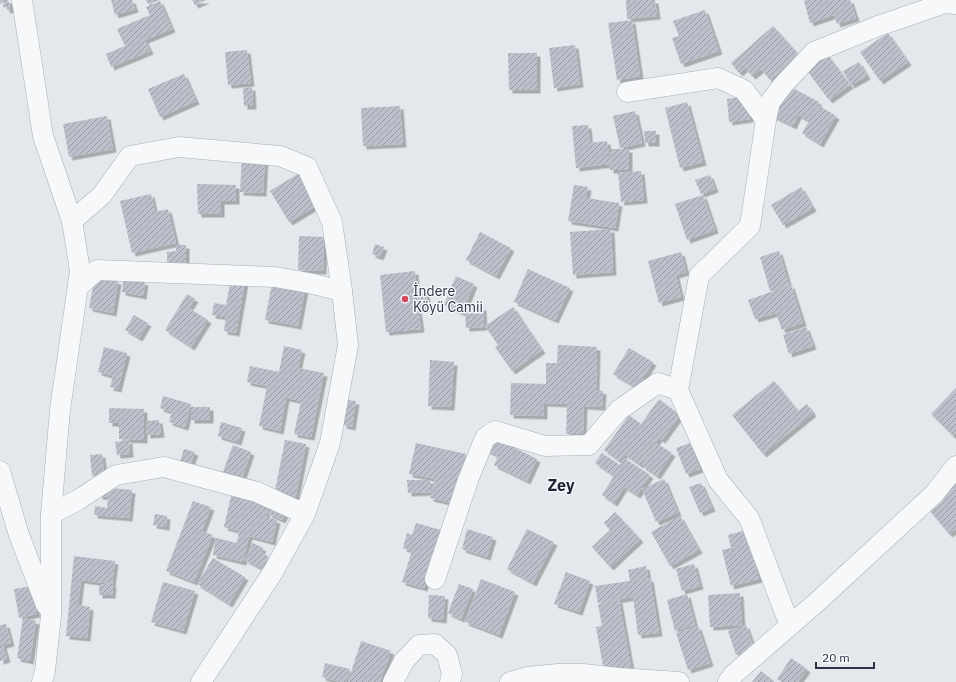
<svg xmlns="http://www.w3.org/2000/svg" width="956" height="682" font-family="'IBM Plex Sans',sans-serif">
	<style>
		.building { fill: url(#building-hatch); filter: url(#shadow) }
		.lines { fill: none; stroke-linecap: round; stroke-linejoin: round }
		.minor-casing { stroke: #a9aeb7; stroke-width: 21 }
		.minor { stroke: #f7f8fa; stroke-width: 20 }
		.poi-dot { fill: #d1495b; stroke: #f4f6f9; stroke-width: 1.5 }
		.labels { text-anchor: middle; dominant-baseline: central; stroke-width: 3; stroke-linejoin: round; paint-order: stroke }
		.poi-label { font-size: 14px; fill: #2b3445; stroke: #f4f6f9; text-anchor: start }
		.quarter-label { font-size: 16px; font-weight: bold; fill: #1d2536; stroke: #f4f6f9 }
	</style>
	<defs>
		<pattern id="building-hatch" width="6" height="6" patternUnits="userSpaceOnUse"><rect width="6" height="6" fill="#bbc0ca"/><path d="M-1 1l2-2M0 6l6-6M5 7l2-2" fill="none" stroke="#989da6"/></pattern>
		<filter id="shadow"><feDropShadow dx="3.5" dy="3.5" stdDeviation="0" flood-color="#0004"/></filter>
	</defs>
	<rect width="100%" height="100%" fill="#e4e7ec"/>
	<g class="building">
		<path d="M0,0H8L11,9L7,10L4,2L0,4Z"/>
		<path d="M111,0H132L135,9L115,15Z"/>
		<path d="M146,0H160L148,4Z"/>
		<path d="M192,0H206L195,5Z"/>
		<path d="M626,0H655L657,16L627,19Z"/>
		<path d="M806,0H850L856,18L837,24L834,15L810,23L804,1Z"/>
		<path d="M160,1L172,29L145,40L150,51L111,67L106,54L125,46L117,29L150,15L146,7Z"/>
		<path d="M705,10L719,51L681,64L672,38L679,36L673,21Z"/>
		<path d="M632,20L640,76L617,80L608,23Z"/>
		<path d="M773,26L799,55L770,80L761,69L752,76L745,68L739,73L731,63Z"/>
		<path d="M888,33L908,62L880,81L860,52Z"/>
		<path d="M575,45L580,84L554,88L549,48Z"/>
		<path d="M247,50L251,83L228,85L225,52Z"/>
		<path d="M508,53H537V90H509Z"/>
		<path d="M826,53L850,85L829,100L805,68Z"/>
		<path d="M859,62L867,76L851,85L843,71Z"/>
		<path d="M184,74L196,101L160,117L148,89Z"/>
		<path d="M787,85L819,102L811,117L818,105L836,116L820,144L802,133L809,121L798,115L793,126L771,115Z"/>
		<path d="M252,87L253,106H244L243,88Z"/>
		<path d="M747,96L750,119L729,122L727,99Z"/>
		<path d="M687,102L703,162L680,168L665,108Z"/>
		<path d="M400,106L403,144L363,146L361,108Z"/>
		<path d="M635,111L642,143L620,148L613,116Z"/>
		<path d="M107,116L113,149L69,157L63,124Z"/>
		<path d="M588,125L590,143L607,141L610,164L576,168L572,126Z"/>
		<path d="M644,131H656V143H645Z"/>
		<rect x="610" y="149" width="19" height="21"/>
		<path d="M242,155L265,157L263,193L240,192Z"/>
		<path d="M641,171L644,200L621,202L618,173Z"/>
		<path d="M301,172L319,204L289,222L270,191Z"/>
		<path d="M710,175L715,189L701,194L695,180Z"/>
		<path d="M197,184L236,185V201H221V214H198Z"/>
		<path d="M574,185L588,187L586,198L619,203L615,228L568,221Z"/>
		<path d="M801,187L813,208L783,225L771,205Z"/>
		<path d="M151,194L155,212L168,209L176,243L132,253L120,201Z"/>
		<path d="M703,195L715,230L687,240L675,204Z"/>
		<path d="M611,229L613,272L573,275L570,232Z"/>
		<path d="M480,232L511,248L496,276L466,260Z"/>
		<path d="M299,236L324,237L323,271L298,270Z"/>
		<path d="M375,244L384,247L380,257L372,254Z"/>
		<path d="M176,245H186V269L167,270V252L176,251Z"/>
		<path d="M779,251L789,285L770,291L760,257Z"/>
		<path d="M681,252L686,272L676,275L681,297L659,303L648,261Z"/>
		<path d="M528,269L570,288L555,320L514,302Z"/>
		<path d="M415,271L417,292L426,291L428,307L418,308L421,329L386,332L380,275Z"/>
		<path d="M456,276L474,284L462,313L444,305Z"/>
		<path d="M95,277L118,281L113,313L89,308Z"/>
		<path d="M124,278L145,282L143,296L122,292Z"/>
		<path d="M273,278L306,284L298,326L265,320Z"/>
		<path d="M231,279L245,281L236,333L224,331L226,317L212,315L214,303L226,305Z"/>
		<path d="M791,285L803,323L782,330L776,313L755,319L748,300Z"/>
		<path d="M187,294L195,299L189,308L208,320L191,347L165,330Z"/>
		<path d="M483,307L484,327L466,328L465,308Z"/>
		<path d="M513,307L542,350L512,371L495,347L498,345L485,326Z"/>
		<path d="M134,315L148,323L139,338L125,330Z"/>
		<path d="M806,327L813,346L789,354L783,335Z"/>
		<path d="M558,345L597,347L596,390L603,391L602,407L584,406L583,434H566L567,404L544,403V416L510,415L511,383L546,384V363H557Z"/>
		<path d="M284,346L302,350L298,368L324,373L311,437L294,434L301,401L286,398L280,431L259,426L267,386L247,382L250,366L279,372Z"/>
		<path d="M104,347L127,353L118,389L110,387L113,376L98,372Z"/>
		<path d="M629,348L653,362L637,388L613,374Z"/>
		<path d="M430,360L454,362L451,407L428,406Z"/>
		<path d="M774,381L798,411L807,404L813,413L763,454L732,415Z"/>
		<path d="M956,388V433L953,436L931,414Z"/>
		<path d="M163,396L191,404L185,427L169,422L172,412L160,408Z"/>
		<path d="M659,399L680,415L662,440L659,438L640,465L624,454L619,461L604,450L629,415L641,424Z"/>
		<path d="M346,400L356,401L352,427L343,425Z"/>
		<rect x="191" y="407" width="19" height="13"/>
		<path d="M109,408L144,409V440L119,439V423H109Z"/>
		<path d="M159,420L161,434L147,435L146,421Z"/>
		<path d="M221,422L242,428L238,442L218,436Z"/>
		<path d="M493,437L537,459L527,481L494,465L498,456L486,450Z"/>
		<path d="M129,440L130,454L117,455L115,442Z"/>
		<path d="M285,440L306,444L295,500L274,496Z"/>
		<path d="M416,443L466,454L455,504L430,498L435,479L409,474Z"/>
		<path d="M656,443L672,453L657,476L642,466Z"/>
		<path d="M690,443L700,469L686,474L676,448Z"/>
		<path d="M233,445L251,452L240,484L221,477Z"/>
		<path d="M184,449L195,452L189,468L179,465Z"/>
		<path d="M602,453L620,465L624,458L650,475L637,495L624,487L614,503L602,495L614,476L595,463Z"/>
		<path d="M102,454L104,474L92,476L90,455Z"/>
		<path d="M664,479L678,513L656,522L642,489Z"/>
		<path d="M407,480H430L431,492L408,493Z"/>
		<path d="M701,483L712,508L700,513L689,487Z"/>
		<path d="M956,484V529L949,534L930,511L942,502L939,499Z"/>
		<path d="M100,487L132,490L129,518L94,515L95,506L107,508L108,497L99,496Z"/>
		<path d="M232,492L269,501L266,517L277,520L272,542L249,536L243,562L213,555L216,538L237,543L239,531L224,527Z"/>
		<path d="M193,501L211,507L202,531L213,535L194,582L166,571Z"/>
		<path d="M272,505L286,511L282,520L268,514Z"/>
		<path d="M615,512L640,539L610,567L592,547L610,530L604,523Z"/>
		<path d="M155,514L167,516L166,527L153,525Z"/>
		<path d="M680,516L699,550L670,566L651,532Z"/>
		<path d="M416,523L441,530L424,588L402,582L412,551L403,548L407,533L412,535Z"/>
		<path d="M467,529L493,537L487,557L462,549Z"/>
		<path d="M527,529L554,542L533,583L507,569Z"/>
		<path d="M746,530L759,579L731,586L722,550L731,548L728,535Z"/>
		<path d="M253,543L263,548L261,552L269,557L262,569L245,560Z"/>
		<path d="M74,556L115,561L112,584L81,580L78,605L90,607L87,638L66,636Z"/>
		<path d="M213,558L245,577L229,604L197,584Z"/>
		<path d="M694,564L700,586L682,591L676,569Z"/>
		<path d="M646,566L648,577L630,581L628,570Z"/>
		<path d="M566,572L590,581L579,612L554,604Z"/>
		<path d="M650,578L659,633L638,635L633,597L598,603L595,586Z"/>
		<path d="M481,579L515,592L499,635L465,622Z"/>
		<path d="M163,582L195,591L183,631L151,622Z"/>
		<path d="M99,584H113L112,595H99Z"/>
		<path d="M459,584L473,589L461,619L448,613Z"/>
		<path d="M32,586L37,614L19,618L14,589Z"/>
		<path d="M740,593L742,625L710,627L708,595Z"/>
		<path d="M687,594L695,625L675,631L667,600Z"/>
		<path d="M429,595L445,596L443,620L428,618Z"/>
		<path d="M619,600L631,667L604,672L596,627L602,626L598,604Z"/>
		<path d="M23,618L36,621L30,661L17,658Z"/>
		<path d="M6,624L11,643L3,645L7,659L0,661V625Z"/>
		<path d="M746,625L754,649L736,655L728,631Z"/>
		<path d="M698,626L710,663L688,670L676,633Z"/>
		<path d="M361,641L391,651L380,682H348Z"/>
		<path d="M791,658L807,669L798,682H782L777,679Z"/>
		<path d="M325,663L350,669L346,682H340L322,677Z"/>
		<path d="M761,671L775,682H752Z"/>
	</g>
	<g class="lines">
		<defs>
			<g id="minor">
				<path d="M22,0L43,136L72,221L80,271L60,410L51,514V616L45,671L42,682"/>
				<path d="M627,92L718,78L744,90L766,120"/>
				<path d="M72,221L102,195L130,156L179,147L280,156L307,167L332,222L342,291"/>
				<path d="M78,287L97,270L275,277L309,283L342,291L348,345L330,443L305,514L273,572L201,682"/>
				<path d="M0,471L19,535L46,605"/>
				<path d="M51,514L78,500L116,475L164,467L257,492L305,514"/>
				<path d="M435,579L468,480L485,438L495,431L545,446L589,445L619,410L658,383L678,390"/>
				<path d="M790,626L749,518L718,480L678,390L699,276L750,226L766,120L770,102L783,85L814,52L878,26L945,3L956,4"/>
				<path d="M393,682L404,661L419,645L435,644L447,655L452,674L450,682"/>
				<path d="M510,682L527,677L558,674H583L619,678L679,682"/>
				<path d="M728,682L733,675L817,602L934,494L956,466"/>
			</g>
		</defs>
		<use href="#minor" class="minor-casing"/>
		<use href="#minor" class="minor"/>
	</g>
	<circle class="poi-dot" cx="405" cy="299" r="4"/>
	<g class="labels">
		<g class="poi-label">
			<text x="413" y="291">İndere<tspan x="413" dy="16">Köyü Camii</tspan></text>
		</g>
		<g class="quarter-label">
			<text x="561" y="485">Zey</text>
		</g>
	</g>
	<path d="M816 662v6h58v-6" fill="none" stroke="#2b3445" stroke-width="2"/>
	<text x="822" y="662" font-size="12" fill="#2b3445" stroke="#f4f6f9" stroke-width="3" paint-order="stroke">20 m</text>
</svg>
